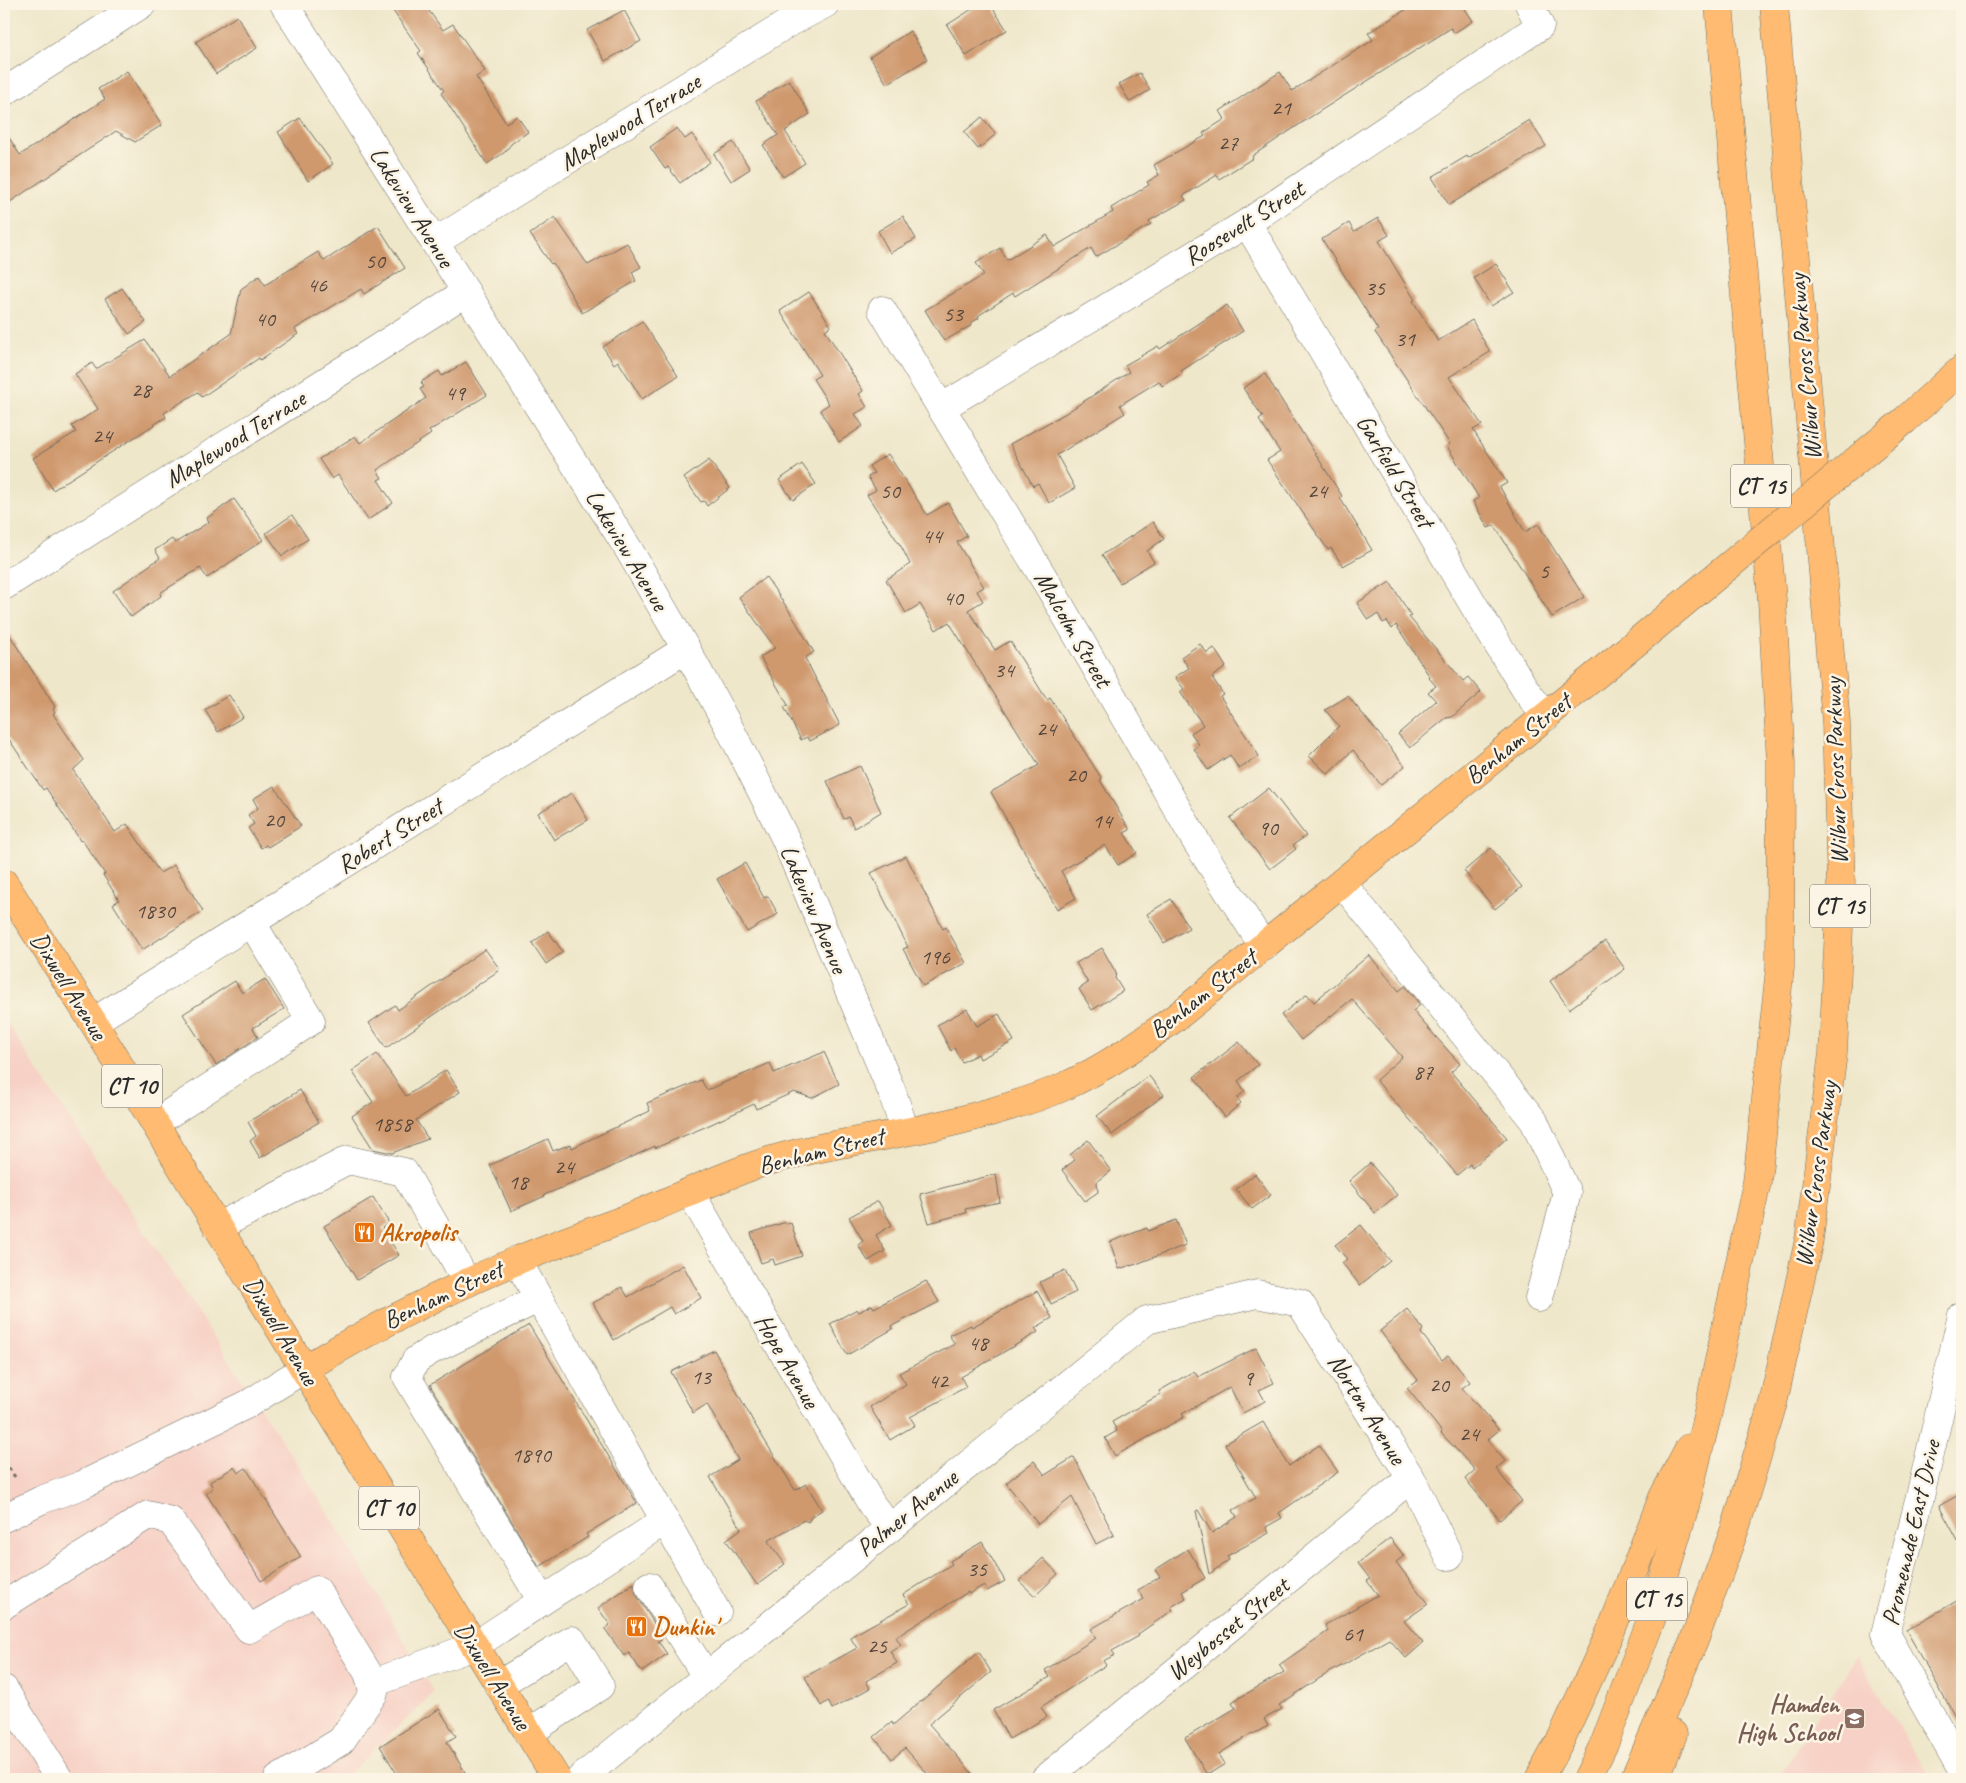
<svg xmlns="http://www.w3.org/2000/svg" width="1966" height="1783" font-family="Caveat,sans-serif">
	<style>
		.built { fill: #f7d1c6 }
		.building { fill: #cf986d }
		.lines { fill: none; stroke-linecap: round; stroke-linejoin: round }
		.minor-casing { stroke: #706d63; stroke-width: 29 }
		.major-casing { stroke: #706d63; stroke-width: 29 }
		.highway-casing { stroke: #706d63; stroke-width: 29 }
		.path { stroke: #706d63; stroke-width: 3; stroke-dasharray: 4 4; stroke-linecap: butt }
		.minor { stroke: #fff; stroke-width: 28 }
		.major { stroke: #febb71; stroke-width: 28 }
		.highway { stroke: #febb71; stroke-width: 28 }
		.major-bridge-casing { stroke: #706d63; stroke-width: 29; stroke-linecap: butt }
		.major-bridge { stroke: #febb71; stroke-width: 28 }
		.labels { text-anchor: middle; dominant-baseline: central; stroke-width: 5; stroke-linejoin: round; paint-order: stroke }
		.number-label { font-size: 22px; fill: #54463c }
		.shield { fill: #fcf5e5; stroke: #6a6863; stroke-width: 1 }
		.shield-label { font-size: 24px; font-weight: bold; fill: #2b2b2b }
		.street-label { font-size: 25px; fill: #2b2b2b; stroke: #fcf5e5 }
		.food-label { font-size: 25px; font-weight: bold; fill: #c56008; stroke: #fcf5e5; text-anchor: start }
		.education-label { font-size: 25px; font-weight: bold; fill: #785e54; stroke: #fcf5e5; text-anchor: end }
	</style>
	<rect width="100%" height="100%" fill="#fcf5e5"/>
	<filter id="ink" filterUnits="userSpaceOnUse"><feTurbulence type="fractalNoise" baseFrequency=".02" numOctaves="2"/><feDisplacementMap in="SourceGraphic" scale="10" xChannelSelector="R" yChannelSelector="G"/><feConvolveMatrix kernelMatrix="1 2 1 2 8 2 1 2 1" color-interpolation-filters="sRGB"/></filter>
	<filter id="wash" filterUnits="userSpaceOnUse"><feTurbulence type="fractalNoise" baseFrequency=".0096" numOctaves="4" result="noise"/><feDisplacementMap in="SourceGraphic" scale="20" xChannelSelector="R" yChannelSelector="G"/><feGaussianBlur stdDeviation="1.12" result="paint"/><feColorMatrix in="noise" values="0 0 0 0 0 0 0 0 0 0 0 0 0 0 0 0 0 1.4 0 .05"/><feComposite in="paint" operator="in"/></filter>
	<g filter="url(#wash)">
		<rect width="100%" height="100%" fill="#efe7ca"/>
		<g class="built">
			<path d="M4,1019L300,1468L366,1575L434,1693L343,1779H4Z"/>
			<path d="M1856,1656L1931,1779H1778Z"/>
		</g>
		<g id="blocks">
			<g class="building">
				<path d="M388,4H424L443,30L453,24L485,71L476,77L506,123L517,116L528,132L511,144L505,152L487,164L441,93L444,91L418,53L421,51Z"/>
				<path d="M980,4H990L1007,30L966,56L947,25Z"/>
				<path d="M1415,4H1462L1473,21L1454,33L1451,28L1309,118L1252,156L1253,158L1219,179L1217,175L1183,196L1186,200L1149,221L1151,224L1096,257L1091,248L1015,296L1013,293L978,316L979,318L971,323L972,325L944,341L925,310L984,275L976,263L1000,248L1007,260L1047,235L1054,247L1113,212L1111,208L1149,185L1147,182L1159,175L1154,165L1205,136L1203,133L1225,119L1220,111L1280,72L1292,91L1373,40L1368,33Z"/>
				<path d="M624,10L641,41L605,61L587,30Z"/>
				<path d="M237,16L257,48L216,74L196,42Z"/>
				<path d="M910,31L927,59L887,84L870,57Z"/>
				<path d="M127,71L162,125L135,142L116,131L4,206V130L20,155L105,99L98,89Z"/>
				<path d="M1140,73L1150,90L1130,102L1119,84Z"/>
				<path d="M789,80L810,114L785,131L805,163L783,177L763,145L778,135L756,101Z"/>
				<path d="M982,117L996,134L978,149L964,132Z"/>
				<path d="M300,118L333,164L308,181L278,132Z"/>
				<path d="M1529,120L1546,146L1449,205L1432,177L1467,156L1468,158Z"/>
				<path d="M677,128L685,139L692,134L710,162L680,183L668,167L665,169L650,147Z"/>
				<path d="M733,142L750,169L731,181L714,154Z"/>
				<path d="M903,216L916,239L890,253L878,231Z"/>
				<path d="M555,217L588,265L627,243L641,267L632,272L636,281L582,313L553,263L551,264L530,234Z"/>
				<path d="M1378,218L1389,235L1379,241L1415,300L1413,301L1438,341L1472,320L1490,352L1449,377L1482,425L1473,430L1507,483L1500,487L1525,532L1538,524L1584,597L1552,617L1494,525L1488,528L1473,501L1479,498L1447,446L1450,444L1375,332L1378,330L1322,239L1349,223L1354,232Z"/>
				<path d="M378,226L405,268L364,294L361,289L295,329L298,334L260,360L259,358L202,397L198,392L164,413L166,417L53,490L33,458L76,432L72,426L98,409L75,374L92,363L96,369L145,340L170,376L231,334L241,289L259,276L265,285L318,252L324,261Z"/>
				<path d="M1496,264L1514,292L1491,306L1474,278Z"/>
				<path d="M122,288L146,322L129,334L105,299Z"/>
				<path d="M809,292L831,326L825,330L863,391L859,394L867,407L855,414L863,426L839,442L820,410L829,404L813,379L820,375L780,311Z"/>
				<path d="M1227,305L1243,331L1181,371L1183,373L1162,386L1159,381L1120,405L1125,413L1057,455L1075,488L1049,503L1038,483L1033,486L1010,444L1066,413L1129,372L1125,365L1158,346L1160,349Z"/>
				<path d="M642,321L678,376L642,399L618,361L614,364L603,347Z"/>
				<path d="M466,362L487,395L429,431L431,434L377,470L382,478L378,480L393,503L368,520L338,475L332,479L319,459L355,436L360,443L426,398L420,389L424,387L421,382L439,371L442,376Z"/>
				<path d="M1265,374L1342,496L1340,498L1372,550L1343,566L1331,548L1328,550L1267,460L1280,452L1259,420L1263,417L1243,388Z"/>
				<path d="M888,454L927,515L948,503L967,536L957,542L984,587L977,591L983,601L968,610L995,650L1010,641L1047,700L1050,698L1102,779L1100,780L1130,830L1124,833L1137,853L1118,865L1105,845L1061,871L1076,898L1057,909L991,792L1039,765L949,622L936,630L920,604L906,613L886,580L910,564L902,548L867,495L876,490L868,477L874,473L869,466Z"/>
				<path d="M709,460L730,488L707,506L704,501L701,502L684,478Z"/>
				<path d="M802,464L816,484L793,500L779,480Z"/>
				<path d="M234,499L263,540L207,578L200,568L160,593L161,596L131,617L113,591L160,558L155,550L172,539L175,543L209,522L207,518Z"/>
				<path d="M292,515L308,539L282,556L266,533Z"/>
				<path d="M1153,522L1164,539L1147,551L1154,562L1120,583L1102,555Z"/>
				<path d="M766,577L788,609L814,652L805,658L840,725L810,741L807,737L801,740L784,707L788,705L760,657L775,648L739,597Z"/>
				<path d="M1390,582L1411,616L1409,617L1463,681L1468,677L1481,692L1452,717L1446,718L1410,748L1398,734L1436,701L1428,692L1436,686L1429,678L1430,677L1396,625L1392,629L1387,621L1383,623L1378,614L1368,620L1357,603Z"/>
				<path d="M4,626L55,707L53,709L55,712L53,714L84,760L73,770L115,832L127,824L160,873L174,865L203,911L142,950L113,904L119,900L103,875L105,874L82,840L80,841L78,837L46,788L43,790L4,732Z"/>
				<path d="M1200,644L1207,653L1214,648L1226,667L1212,677L1223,694L1220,696L1259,756L1239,769L1230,755L1208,770L1194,749L1199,745L1191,733L1203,725L1180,692L1184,689L1175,677L1189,668L1181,657Z"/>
				<path d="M229,695L243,717L218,732L205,710Z"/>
				<path d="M1348,696L1405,766L1381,785L1353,750L1328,774L1309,756L1339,726L1325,710Z"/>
				<path d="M860,766L881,812L854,828L849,817L844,819L827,781Z"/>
				<path d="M274,786L301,826L268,847L266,845L261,848L248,828L254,824L248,815L258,808L253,799Z"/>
				<path d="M1269,788L1306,836L1293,845L1296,849L1270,869L1230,818Z"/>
				<path d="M572,793L588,820L554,840L538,813Z"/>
				<path d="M1491,848L1522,887L1495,909L1464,871Z"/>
				<path d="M906,856L943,929L946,927L966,963L923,986L903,949L908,947L871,873Z"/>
				<path d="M745,863L764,898L768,896L778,914L747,932L717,879Z"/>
				<path d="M1171,899L1189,928L1164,943L1147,914Z"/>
				<path d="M548,931L563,952L546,964L532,943Z"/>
				<path d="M1605,941L1625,969L1569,1009L1550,981Z"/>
				<path d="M1102,948L1116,973L1115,978L1123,991L1092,1010L1079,989L1088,983L1076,963Z"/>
				<path d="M485,949L499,968L498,971L386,1048L369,1023L395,1005L398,1010Z"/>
				<path d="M1369,955L1399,991L1405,986L1420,1005L1413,1011L1460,1064L1451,1072L1507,1138L1472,1168L1470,1164L1457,1175L1376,1080L1402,1057L1352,999L1301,1040L1281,1015L1307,994L1314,1002Z"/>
				<path d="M265,979L284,1009L253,1028L258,1037L216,1065L183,1014L235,981L242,993Z"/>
				<path d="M967,1009L977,1026L999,1014L1014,1041L980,1059L978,1054L962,1062L954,1048L951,1051L937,1025Z"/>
				<path d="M1239,1042L1258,1065L1238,1081L1245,1091L1237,1098L1241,1103L1225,1117L1194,1077Z"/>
				<path d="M824,1052L839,1084L812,1098L794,1092L756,1109L754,1104L705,1127L655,1148V1146L599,1173L544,1195L545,1196L511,1211L490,1165L548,1139L553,1151L571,1144L572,1148L650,1111L647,1103L701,1080L707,1090L770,1063L774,1073Z"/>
				<path d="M377,1054L406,1096L446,1070L460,1092L416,1120L428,1139L392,1153L373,1149L352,1116L373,1102L352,1071Z"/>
				<path d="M1149,1076L1164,1095L1112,1135L1097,1116Z"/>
				<path d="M300,1090L319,1122L260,1158L250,1141L256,1136L248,1122Z"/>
				<path d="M1088,1140L1111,1171L1097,1182L1098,1192L1085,1201L1062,1170L1075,1160L1070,1155Z"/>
				<path d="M1370,1163L1397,1195L1375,1213L1349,1181Z"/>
				<path d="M996,1174L1000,1202L965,1209L966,1213L929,1223L920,1194Z"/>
				<path d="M1255,1174L1271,1195L1252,1209L1236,1189Z"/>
				<path d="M373,1197L389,1223L382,1228L399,1255L357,1280L324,1226Z"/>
				<path d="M878,1201L892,1225L876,1235L885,1251L868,1261L858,1245L863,1241L849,1217Z"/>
				<path d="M1176,1220L1186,1245L1131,1266V1265L1119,1269L1110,1242L1147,1228L1148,1231Z"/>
				<path d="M786,1222V1224L791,1223L802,1256L775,1265L773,1259L761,1263L751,1233Z"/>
				<path d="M1361,1225L1390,1261L1360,1285L1342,1263L1347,1259L1335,1245Z"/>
				<path d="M683,1265L701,1298L674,1314L670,1307L614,1340L593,1303L622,1287L628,1297Z"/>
				<path d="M1065,1270L1076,1292L1051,1304L1040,1282Z"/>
				<path d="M926,1281L939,1302L892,1326L893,1329L847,1355L830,1324L857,1309L859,1312L872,1305L874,1308Z"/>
				<path d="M1037,1291L1052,1318L1035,1328L1038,1332L961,1377L966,1387L910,1417L915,1425L890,1440L870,1407L906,1384L899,1373L955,1344L949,1335L971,1325L972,1327Z"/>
				<path d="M1407,1309L1423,1329L1421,1333L1442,1360L1448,1355L1470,1382L1462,1388L1499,1430L1487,1440L1505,1461L1496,1469L1522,1501L1500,1520L1465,1479L1475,1470L1441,1433L1442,1432L1407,1388L1418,1380L1380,1331Z"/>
				<path d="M529,1325L637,1503L586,1534L588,1537L539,1567L430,1385Z"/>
				<path d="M1256,1348L1274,1383L1259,1390L1265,1401L1243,1413L1230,1387L1182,1414L1184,1417L1115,1456L1105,1438L1117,1431L1112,1422L1161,1394L1159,1391L1194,1371L1198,1377Z"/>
				<path d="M714,1350L754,1423L795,1490L806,1484L822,1510L812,1516L808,1522L804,1520L768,1541L785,1564L757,1585L726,1540L741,1529L710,1477L738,1460L707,1404L693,1413L671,1372Z"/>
				<path d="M1263,1422L1289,1466L1319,1445L1338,1472L1279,1513L1282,1518L1266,1527L1269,1533L1227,1556L1229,1560L1209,1574L1196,1511L1198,1510L1212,1533L1237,1517L1233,1510L1256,1498L1225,1444Z"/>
				<path d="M1074,1457L1114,1535L1096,1544L1072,1497L1038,1524L1006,1483L1034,1461L1045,1475Z"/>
				<path d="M234,1467L238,1473L246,1468L301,1557L261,1581L206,1493L213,1488L210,1482Z"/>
				<path d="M1962,1493V1548L1939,1506Z"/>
				<path d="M1390,1538L1404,1556L1396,1562L1428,1604L1404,1621L1423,1643L1406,1658L1389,1639L1320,1678L1279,1705L1282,1709L1264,1719L1268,1726L1253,1734L1252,1733L1219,1754L1225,1764L1207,1775L1185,1738L1236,1708L1232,1702L1284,1672L1279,1665L1328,1631L1325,1625L1378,1595L1367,1581L1370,1579L1358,1563Z"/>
				<path d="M982,1542L1005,1581L987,1591L984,1585L969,1594L968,1592L896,1637L901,1645L890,1651L897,1663L866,1681L870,1688L832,1709L828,1701L821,1706L805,1677L857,1648L850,1637L909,1604L903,1595L952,1564L950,1561Z"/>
				<path d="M1188,1549L1205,1578L1182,1592L1186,1598L1171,1607L1173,1610L1138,1634L1139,1636L1112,1651L1115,1655L1103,1661L1106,1665L1041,1707L1047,1717L1009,1739L993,1710L1050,1677L1045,1670L1096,1638L1091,1629L1144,1599L1138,1590L1160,1577L1155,1570Z"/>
				<path d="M1043,1558L1058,1574L1035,1596L1019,1581Z"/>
				<path d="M634,1583L636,1594L663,1638L658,1641L667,1654L642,1672L629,1653L624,1656L605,1629L610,1625L598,1608Z"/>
				<path d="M1962,1598V1728L1906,1630Z"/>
				<path d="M979,1652L991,1672L929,1724L977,1779H932L905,1748L892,1759L874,1737L892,1722L893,1725Z"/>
				<path d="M439,1709L456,1736L447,1742L469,1779H400L380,1746Z"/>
			</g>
		</g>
	</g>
	<g filter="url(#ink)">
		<use href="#blocks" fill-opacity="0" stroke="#706d63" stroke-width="1"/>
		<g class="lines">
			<defs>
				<g id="minor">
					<path d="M284,4L629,550L686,649L731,731L785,838L892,1092L905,1131"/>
					<path d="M4,92L142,4"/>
					<path d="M1247,223L1476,609L1525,689L1546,717"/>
					<path d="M435,242L785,25L825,4"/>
					<path d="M882,310L1054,595L1197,843L1264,947"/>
					<path d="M941,408L1247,223L1540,26L1529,4"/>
					<path d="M4,586L466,292"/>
					<path d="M1342,883L1534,1121L1567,1193L1539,1298"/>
					<path d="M93,1022L686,649"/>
					<path d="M155,1123L311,1021L252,923"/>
					<path d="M690,1192L872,1505L889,1527"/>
					<path d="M217,1227L348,1160L404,1172L450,1251L467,1283"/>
					<path d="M517,1260L717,1612"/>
					<path d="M538,1299L432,1350L416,1360L407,1377L542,1601"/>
					<path d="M1962,1315L1919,1501L1885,1634L1962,1770"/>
					<path d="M4,1518L41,1500L82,1485L248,1404L304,1369"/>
					<path d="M649,1586L706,1676"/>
					<path d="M4,1605L148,1515L171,1521L249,1629L317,1590L368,1673L374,1693L341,1741L278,1779"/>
					<path d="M371,1684L474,1646L664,1521"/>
					<path d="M498,1685L572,1640L600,1686L528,1733"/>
					<path d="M4,1689L59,1779"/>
					<path d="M580,1779L1147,1320L1257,1294L1300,1303L1411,1478L1449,1556"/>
					<path d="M1045,1779L1411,1478"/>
				</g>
				<g id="major">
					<path d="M1905,420L1962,369"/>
					<path d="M4,883L93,1022L304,1369L557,1779"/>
					<path d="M304,1369C372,1328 443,1292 516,1261C553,1245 591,1232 628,1218C671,1201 712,1180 756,1165C821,1143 890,1138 957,1121C992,1112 1028,1102 1061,1088C1104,1069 1142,1042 1179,1015L1633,645"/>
				</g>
				<g id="highway">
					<path d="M1539,1779L1561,1739L1612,1628L1663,1497L1689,1448"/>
					<path d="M1587,1779L1605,1742L1651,1620L1685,1506L1708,1412L1757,1182L1780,968L1781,763L1772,600L1719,4"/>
					<path d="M1634,1779L1694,1641L1736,1526L1773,1403L1809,1240L1833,1053L1841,886L1836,723L1774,4"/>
					<path d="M1655,1779L1673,1734"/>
				</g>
			</defs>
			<use href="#minor" class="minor-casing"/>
			<use href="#major" class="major-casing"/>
			<use href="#highway" class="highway-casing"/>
			<path class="path" d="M4,1461L15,1477"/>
			<use href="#minor" class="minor"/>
			<use href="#major" class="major"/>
			<use href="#highway" class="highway"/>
			<defs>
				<path id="major-bridge" d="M1633,645L1905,420"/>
			</defs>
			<use href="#major-bridge" class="major-bridge-casing"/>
			<use href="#major-bridge" class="major-bridge"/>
		</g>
	</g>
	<defs>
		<symbol id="restaurant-square" viewBox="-11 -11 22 22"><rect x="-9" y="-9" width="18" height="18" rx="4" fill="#e8710a" stroke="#fcf5e5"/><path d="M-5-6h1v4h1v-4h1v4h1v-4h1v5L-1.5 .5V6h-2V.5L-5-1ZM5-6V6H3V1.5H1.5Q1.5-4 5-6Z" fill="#fff"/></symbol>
		<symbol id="school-square" viewBox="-11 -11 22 22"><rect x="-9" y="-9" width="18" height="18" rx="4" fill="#8d6e63" stroke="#fcf5e5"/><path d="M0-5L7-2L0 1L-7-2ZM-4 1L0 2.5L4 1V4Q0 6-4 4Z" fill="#fff"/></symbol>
	</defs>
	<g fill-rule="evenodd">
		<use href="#restaurant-square" x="352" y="1220" width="25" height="25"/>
		<use href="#restaurant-square" x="624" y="1614" width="25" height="25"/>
		<use href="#school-square" x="1842" y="1706" width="25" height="25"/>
	</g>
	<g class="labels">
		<g class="number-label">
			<text x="1281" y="108">21</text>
			<text x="1228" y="143">27</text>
			<text x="375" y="261">50</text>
			<text x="317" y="285">46</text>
			<text x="1375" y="288">35</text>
			<text x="953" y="314">53</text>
			<text x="265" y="319">40</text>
			<text x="1405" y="339">31</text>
			<text x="141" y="390">28</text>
			<text x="455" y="393">49</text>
			<text x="102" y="436">24</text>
			<text x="890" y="491">50</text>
			<text x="1317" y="491">24</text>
			<text x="932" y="536">44</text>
			<text x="1544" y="571">5</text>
			<text x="953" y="598">40</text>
			<text x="1004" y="670">34</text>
			<text x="1046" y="729">24</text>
			<text x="1076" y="775">20</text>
			<text x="274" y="820">20</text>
			<text x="1102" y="821">14</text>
			<text x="1268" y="828">90</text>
			<text x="155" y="911">1830</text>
			<text x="935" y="957">196</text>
			<text x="1423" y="1072">87</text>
			<text x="392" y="1124">1858</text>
			<text x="564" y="1167">24</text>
			<text x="518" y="1182">18</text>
			<text x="978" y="1343">48</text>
			<text x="701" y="1377">13</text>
			<text x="1248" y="1378">9</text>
			<text x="938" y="1381">42</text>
			<text x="1439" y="1385">20</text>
			<text x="1469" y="1434">24</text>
			<text x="531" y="1455">1890</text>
			<text x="977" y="1569">35</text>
			<text x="1353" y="1634">61</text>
			<text x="877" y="1646">25</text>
		</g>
		<g class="shield">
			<rect x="1731" y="464.5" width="60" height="43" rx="4"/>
			<rect x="1810" y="884.5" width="60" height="43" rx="4"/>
			<rect x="102" y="1064.5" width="60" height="43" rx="4"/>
			<rect x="359" y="1486.5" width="60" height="43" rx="4"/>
			<rect x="1627" y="1577.5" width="60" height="43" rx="4"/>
		</g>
		<g class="shield-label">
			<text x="1761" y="486">CT 15</text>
			<text x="1840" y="906">CT 15</text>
			<text x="132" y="1086">CT 10</text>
			<text x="389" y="1508">CT 10</text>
			<text x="1657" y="1599">CT 15</text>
		</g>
		<g class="street-label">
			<text transform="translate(630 122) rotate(-32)">Maplewood Terrace</text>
			<text transform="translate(412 207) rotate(58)">Lakeview Avenue</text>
			<text transform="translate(1244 223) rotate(-32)">Roosevelt Street</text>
			<text transform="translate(1805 367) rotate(-95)">Wilbur Cross Parkway</text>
			<text transform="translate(235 439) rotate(-32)">Maplewood Terrace</text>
			<text transform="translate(1395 471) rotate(59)">Garfield Street</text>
			<text transform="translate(627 550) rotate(59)">Lakeview Avenue</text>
			<text transform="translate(1073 629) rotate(60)">Malcolm Street</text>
			<text transform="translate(1518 739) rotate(-39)">Benham Street</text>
			<text transform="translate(1836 771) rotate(-92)">Wilbur Cross Parkway</text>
			<text transform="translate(390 836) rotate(-32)">Robert Street</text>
			<text transform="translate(814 909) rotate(67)">Lakeview Avenue</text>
			<text transform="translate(69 986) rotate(58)">Dixwell Avenue</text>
			<text transform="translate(1203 994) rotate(-38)">Benham Street</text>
			<text transform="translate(821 1151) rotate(-14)">Benham Street</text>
			<text transform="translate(1816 1174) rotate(-82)">Wilbur Cross Parkway</text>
			<text transform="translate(443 1295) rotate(-25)">Benham Street</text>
			<text transform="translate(281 1331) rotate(59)">Dixwell Avenue</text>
			<text transform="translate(787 1361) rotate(60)">Hope Avenue</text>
			<text transform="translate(1367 1409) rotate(58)">Norton Avenue</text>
			<text transform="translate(907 1513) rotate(-39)">Palmer Avenue</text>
			<text transform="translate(1911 1533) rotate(-77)">Promenade East Drive</text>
			<text transform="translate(1228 1629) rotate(-39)">Weybosset Street</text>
			<text transform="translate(493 1676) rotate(58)">Dixwell Avenue</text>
		</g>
		<g class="food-label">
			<text x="380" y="1233">Akropolis</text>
			<text x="653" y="1627">Dunkin'</text>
		</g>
		<g class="education-label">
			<text x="1839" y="1704">Hamden<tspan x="1839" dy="29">High School</tspan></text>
		</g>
	</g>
	<rect width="1966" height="1783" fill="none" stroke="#fcf5e5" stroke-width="20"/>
</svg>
